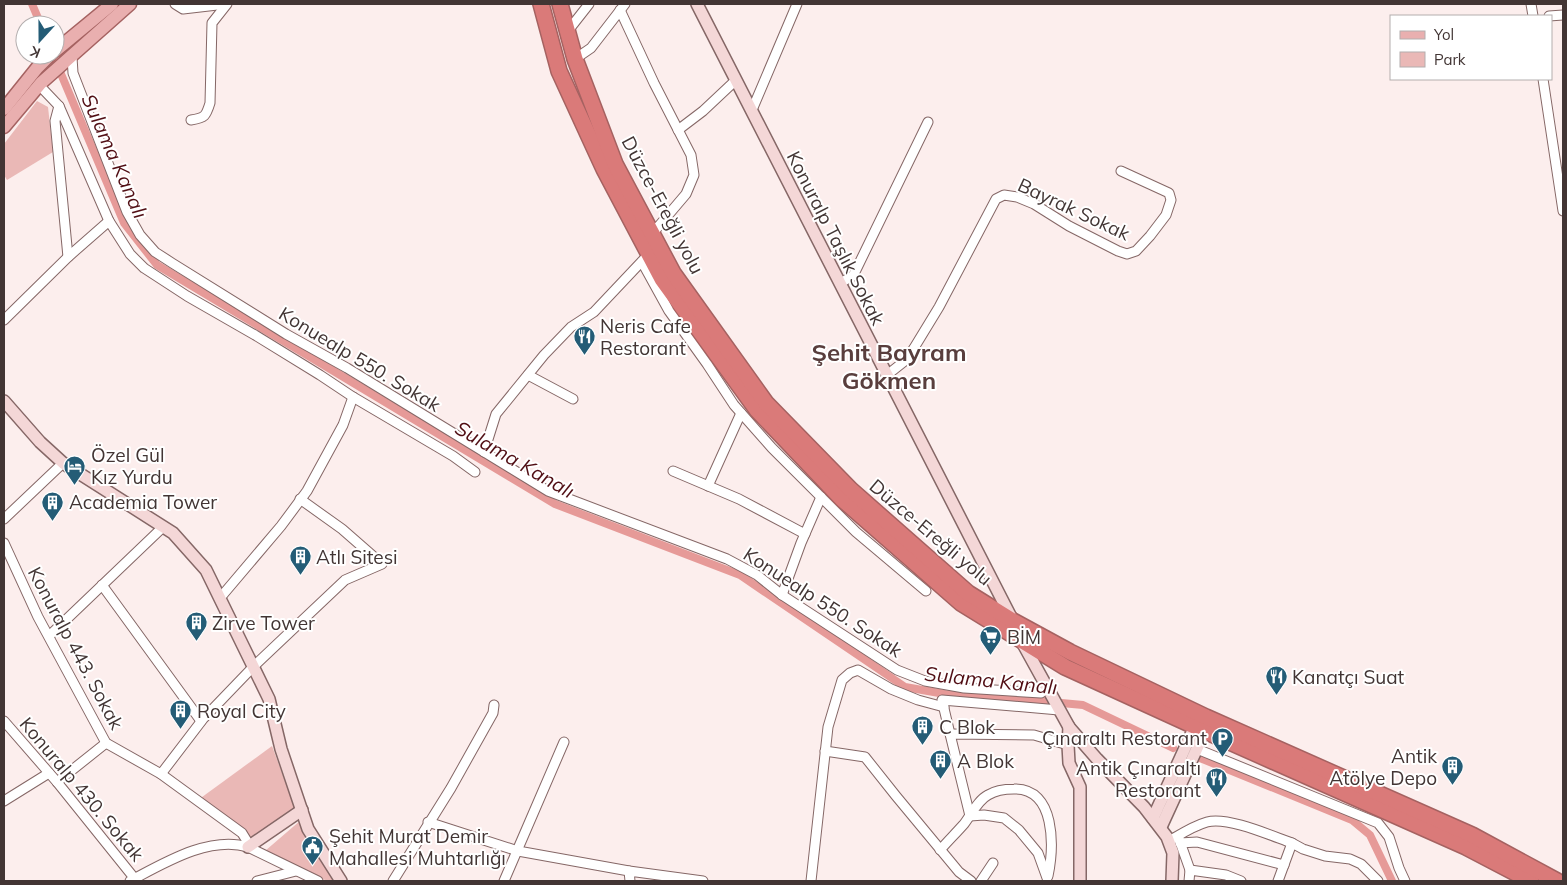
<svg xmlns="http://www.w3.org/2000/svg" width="1567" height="885" font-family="Mulish,sans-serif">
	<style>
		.green { fill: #eab8b6 }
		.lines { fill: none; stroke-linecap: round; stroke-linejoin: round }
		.canal { stroke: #e69a98; stroke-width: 8 }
		.street-casing { stroke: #856766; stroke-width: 11 }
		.secondary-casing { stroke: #856766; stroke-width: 14 }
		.primary-casing { stroke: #a56261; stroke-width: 15 }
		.highway-casing { stroke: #a56261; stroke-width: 18 }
		.street { stroke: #fff; stroke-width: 9 }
		.secondary { stroke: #f4d7d7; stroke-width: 11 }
		.primary { stroke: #e9afaf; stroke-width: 12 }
		.highway { stroke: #da7a79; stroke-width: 15 }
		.labels { text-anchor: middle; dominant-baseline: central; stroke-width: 4; stroke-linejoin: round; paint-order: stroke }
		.street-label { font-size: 19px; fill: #423534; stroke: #fff }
		.poi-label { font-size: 19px; fill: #423534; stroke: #fff; text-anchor: start }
		.water-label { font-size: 20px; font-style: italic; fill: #510e14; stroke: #fff }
		.district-label { font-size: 24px; font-weight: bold; fill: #593e3d; stroke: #fff }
	</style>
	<rect width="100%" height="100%" fill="#fceeed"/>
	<g class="green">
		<path d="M37,101L48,107L53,152L7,180L4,175V144Z"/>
		<path d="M272,746L295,808L251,838L198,800Z"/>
		<path d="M301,820L333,877L334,881C312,881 284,861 265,851Z"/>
	</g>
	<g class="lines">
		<g class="canal">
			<path d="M32,4L41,25"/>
			<path d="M53,55L124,223L157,265L555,504L740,575L905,687L945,694L1029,700L1083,705L1173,748"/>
			<path d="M1200,758L1352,820L1370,835L1392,881"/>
		</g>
		<defs>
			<g id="street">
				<path d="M175,4L183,9L226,4"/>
				<path d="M1531,4L1533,16"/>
				<path d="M620,10L654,83L691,155L694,175L686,194L652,234"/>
				<path d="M1549,16L1563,15"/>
				<path d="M567,32L589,4"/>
				<path d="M74,53L72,57L73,73L127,212L140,235L155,252L172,263L286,334L347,368L548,491L727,559L757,575L782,595L897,670L925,681L964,688L1041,693L1048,687"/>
				<path d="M575,59L591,48L625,4"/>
				<path d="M1543,79L1563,211"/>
				<path d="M39,85L59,106L109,221L130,254L144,268L187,296L255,335L320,375L353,397L453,456L475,472"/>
				<path d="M59,106L55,121L68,257"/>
				<path d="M752,110L797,4"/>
				<path d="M191,120C205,118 206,116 210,103L212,23L227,4"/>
				<path d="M678,130L703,111L736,80"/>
				<path d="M642,262L669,311L707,364L734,405L772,448L856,532L926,591"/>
				<path d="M840,283L853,276L928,122"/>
				<path d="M4,320L68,257L109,221"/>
				<path d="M528,375L573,399"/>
				<path d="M887,375L906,360L914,348L939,307L996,199L1004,195L1017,197L1034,204L1069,226L1118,251L1127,254L1136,251L1150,236L1166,215L1171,200L1169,193L1121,171"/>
				<path d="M484,452L496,414L544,355L571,327L594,312L645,258"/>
				<path d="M673,471L739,499L805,534"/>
				<path d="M708,486L741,413"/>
				<path d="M4,519L63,463"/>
				<path d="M4,543L38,617L106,743L161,774L242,833L250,846"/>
				<path d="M102,585L201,721"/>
				<path d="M782,595L801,543L821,497"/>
				<path d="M220,598L281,526L307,491L343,425L353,397"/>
				<path d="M49,636L163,527"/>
				<path d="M4,721L57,782L135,879"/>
				<path d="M950,734L942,700L1059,710"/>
				<path d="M1197,749L1378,823L1389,837L1399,868L1405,881"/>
				<path d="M825,751L865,757L896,796L959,872L971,881"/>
				<path d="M161,774L203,719L253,667L345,580L382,564L342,529L300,499"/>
				<path d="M57,782L106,743"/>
				<path d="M4,801L49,773"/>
				<path d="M428,822L518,851L629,871"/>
				<path d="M1179,839L1190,870"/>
				<path d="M1169,841C1181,834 1193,826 1207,822C1227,816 1272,836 1292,843L1278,881"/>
				<path d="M1180,843L1197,842L1284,865"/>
				<path d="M1292,843L1303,849L1325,856L1350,859L1361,864L1378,881"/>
				<path d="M940,850C948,841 956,833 964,824C971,815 978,800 988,795C996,790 1005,789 1014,789C1056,788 1054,847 1048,876"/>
				<path d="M1047,878L1038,853L1019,830L1004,818L984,815L970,816L950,734L1034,735L1068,745"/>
				<path d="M130,881C164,863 210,835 248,847L318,881"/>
				<path d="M257,881L296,871"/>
				<path d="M393,881L451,788L493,713L494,705"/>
				<path d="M504,881L564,742"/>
				<path d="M630,881L629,871L703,881"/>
				<path d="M811,881L828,727L842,680L850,673L858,670L891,689L918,700L944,707"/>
				<path d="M981,881L993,863"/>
				<path d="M1189,881L1190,870L1226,875L1241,881"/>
			</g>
			<g id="secondary">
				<path d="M697,4L1013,621"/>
				<path d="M4,401L40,442L63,463L173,533L206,570L269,699L281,749L308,829L341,881"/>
				<path d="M1022,642L1069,727L1097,759L1144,807L1167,837L1173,853L1172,881"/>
				<path d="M1069,727L1068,745L1069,763L1080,787V881"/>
				<path d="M1153,818L1195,726L1206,717L1205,731L1161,827"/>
				<path d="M248,847L302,810"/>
			</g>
			<g id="primary">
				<path d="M55,51L112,4"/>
				<path d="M4,109L37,68L50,55"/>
				<path d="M4,127L41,83L130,4"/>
			</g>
			<g id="highway">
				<path d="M541,4L559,71L604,169L662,279L757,410L842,499L961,603L1065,667L1205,731L1466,847L1531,881"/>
				<path d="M560,4L575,59L615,164L673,273L766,403L851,490L968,593L1013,621L1070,652L1206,717L1472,835L1557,881"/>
			</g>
		</defs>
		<use href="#street" class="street-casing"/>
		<use href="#secondary" class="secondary-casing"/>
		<use href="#primary" class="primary-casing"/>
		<use href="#highway" class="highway-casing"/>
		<use href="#street" class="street"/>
		<use href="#secondary" class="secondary"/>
		<use href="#primary" class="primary"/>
		<use href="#highway" class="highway"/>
	</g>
	<defs>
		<symbol id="restaurant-pin" viewBox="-11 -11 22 30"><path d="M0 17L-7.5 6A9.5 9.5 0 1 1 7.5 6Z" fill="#245c76" stroke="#fff"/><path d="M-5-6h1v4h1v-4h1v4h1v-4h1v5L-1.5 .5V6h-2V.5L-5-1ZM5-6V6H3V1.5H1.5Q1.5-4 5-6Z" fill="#fff"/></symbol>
		<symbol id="hotel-pin" viewBox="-11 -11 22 30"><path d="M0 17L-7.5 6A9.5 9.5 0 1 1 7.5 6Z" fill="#245c76" stroke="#fff"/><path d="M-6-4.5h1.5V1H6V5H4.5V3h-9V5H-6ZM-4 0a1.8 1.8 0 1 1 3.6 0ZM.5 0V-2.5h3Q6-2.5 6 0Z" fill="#fff"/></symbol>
		<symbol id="building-pin" viewBox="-11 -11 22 30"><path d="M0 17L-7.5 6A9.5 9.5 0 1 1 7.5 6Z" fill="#245c76" stroke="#fff"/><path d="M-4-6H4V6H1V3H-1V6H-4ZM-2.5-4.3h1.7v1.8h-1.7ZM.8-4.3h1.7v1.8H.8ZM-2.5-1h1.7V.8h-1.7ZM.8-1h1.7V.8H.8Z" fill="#fff"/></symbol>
		<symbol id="supermarket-pin" viewBox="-11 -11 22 30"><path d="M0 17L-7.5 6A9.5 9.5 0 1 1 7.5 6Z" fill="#245c76" stroke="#fff"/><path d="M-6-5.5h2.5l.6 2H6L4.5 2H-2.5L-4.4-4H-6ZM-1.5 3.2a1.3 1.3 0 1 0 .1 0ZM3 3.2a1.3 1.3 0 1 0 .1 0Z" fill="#fff"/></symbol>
		<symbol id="parking-pin" viewBox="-11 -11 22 30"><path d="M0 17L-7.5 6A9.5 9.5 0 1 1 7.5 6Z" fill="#245c76" stroke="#fff"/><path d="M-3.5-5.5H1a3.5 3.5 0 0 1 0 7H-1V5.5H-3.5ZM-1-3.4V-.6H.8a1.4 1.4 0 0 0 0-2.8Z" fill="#fff"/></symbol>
		<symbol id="civic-pin" viewBox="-11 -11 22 30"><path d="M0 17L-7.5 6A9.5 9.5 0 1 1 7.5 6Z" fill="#245c76" stroke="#fff"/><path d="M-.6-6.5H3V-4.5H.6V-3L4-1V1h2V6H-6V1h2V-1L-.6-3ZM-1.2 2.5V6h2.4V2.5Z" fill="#fff"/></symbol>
	</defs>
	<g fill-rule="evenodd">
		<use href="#restaurant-pin" x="572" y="324" width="25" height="34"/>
		<use href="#hotel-pin" x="62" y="454" width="25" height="34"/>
		<use href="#building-pin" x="40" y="490" width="25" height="34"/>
		<use href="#building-pin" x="288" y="544" width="25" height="34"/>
		<use href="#building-pin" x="184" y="610" width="25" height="34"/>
		<use href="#supermarket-pin" x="978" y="624" width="25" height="34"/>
		<use href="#restaurant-pin" x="1264" y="664" width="25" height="34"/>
		<use href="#building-pin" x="168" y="698" width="25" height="34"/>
		<use href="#building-pin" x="910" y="714" width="25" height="34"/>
		<use href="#parking-pin" x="1210" y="726" width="25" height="34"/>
		<use href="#building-pin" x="928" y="748" width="25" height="34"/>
		<use href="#building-pin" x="1440" y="754" width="25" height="34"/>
		<use href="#restaurant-pin" x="1204" y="766" width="25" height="34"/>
		<use href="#civic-pin" x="300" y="834" width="25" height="34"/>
	</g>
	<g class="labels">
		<g class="street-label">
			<text transform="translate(663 205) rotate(62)">Düzce-Ereğli yolu</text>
			<text transform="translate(1074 209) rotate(25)">Bayrak Sokak</text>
			<text transform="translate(836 238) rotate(63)">Konuralp Taşlık Sokak</text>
			<text transform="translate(360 359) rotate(31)">Konuealp 550. Sokak</text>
			<text transform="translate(931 532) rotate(40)">Düzce-Ereğli yolu</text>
			<text transform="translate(823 602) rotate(33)">Konuealp 550. Sokak</text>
			<text transform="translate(76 648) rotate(62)">Konuralp 443. Sokak</text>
			<text transform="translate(82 789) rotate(50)">Konuralp 430. Sokak</text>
		</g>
		<g class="poi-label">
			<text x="600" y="326">Neris Cafe<tspan x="600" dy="22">Restorant</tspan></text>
			<text x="91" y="455">Özel Gül<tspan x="91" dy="22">Kız Yurdu</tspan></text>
			<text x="69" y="502">Academia Tower</text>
			<text x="316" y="557">Atlı Sitesi</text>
			<text x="212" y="623">Zirve Tower</text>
			<text x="1007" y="637">BİM</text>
			<text x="1292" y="677">Kanatçı Suat</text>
			<text x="197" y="711">Royal City</text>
			<text x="939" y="727">C Blok</text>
			<text x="1207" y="738" text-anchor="end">Çınaraltı Restorant</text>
			<text x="1437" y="756" text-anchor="end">Antik<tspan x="1437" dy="22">Atölye Depo</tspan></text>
			<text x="957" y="761">A Blok</text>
			<text x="1201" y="768" text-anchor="end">Antik Çınaraltı<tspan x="1201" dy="22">Restorant</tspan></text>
			<text x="329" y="836">Şehit Murat Demir<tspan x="329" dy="22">Mahallesi Muhtarlığı</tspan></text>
		</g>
		<g class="water-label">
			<text transform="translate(115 156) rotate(66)">Sulama Kanalı</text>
			<text transform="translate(515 459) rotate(30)">Sulama Kanalı</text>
			<text transform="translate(991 680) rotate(6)">Sulama Kanalı</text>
		</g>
		<g class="district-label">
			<text x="889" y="352">Şehit Bayram<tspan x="889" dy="28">Gökmen</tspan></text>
		</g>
	</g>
	<rect width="1567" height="885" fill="none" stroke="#423534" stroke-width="10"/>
	<rect x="1390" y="15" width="162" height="65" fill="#ffffff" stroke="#b3aeae"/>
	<rect x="1400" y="31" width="25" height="8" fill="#e9afaf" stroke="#b3aeae"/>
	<text x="1434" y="40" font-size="15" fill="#423534">Yol</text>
	<rect x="1400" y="52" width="25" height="15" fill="#eab8b6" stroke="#b3aeae"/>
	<text x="1434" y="65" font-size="15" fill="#423534">Park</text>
	<g transform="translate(40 40) rotate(201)"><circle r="24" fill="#ffffff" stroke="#b3aeae"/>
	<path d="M0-4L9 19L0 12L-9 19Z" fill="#245c76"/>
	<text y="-8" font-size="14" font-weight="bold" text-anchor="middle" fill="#423534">K</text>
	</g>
</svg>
